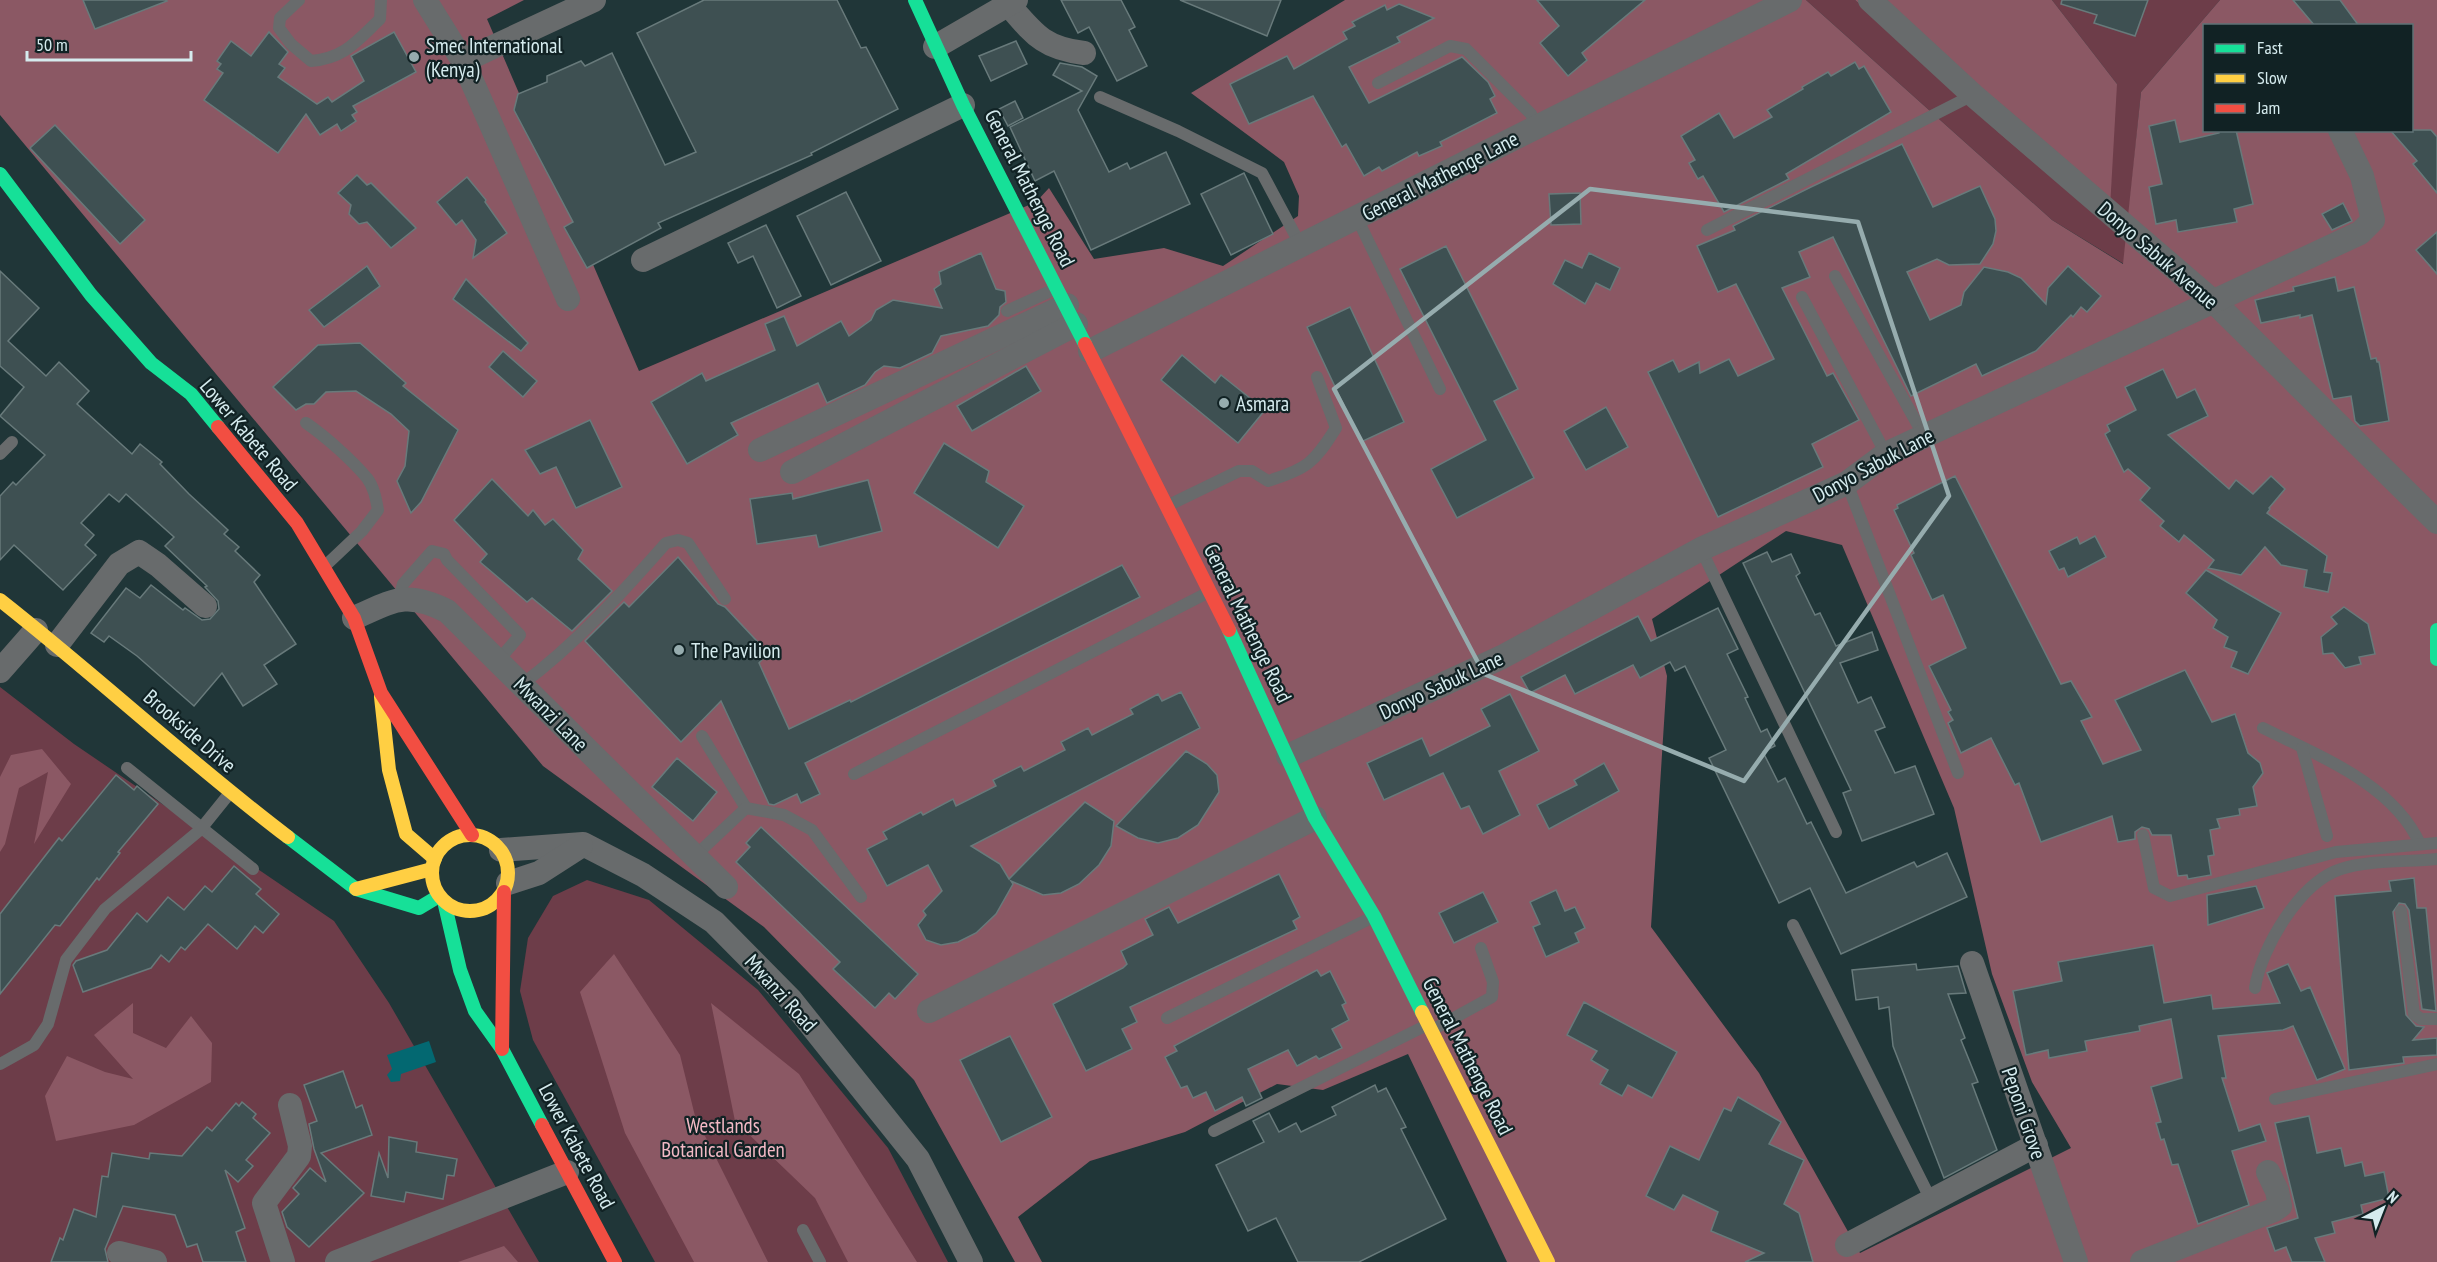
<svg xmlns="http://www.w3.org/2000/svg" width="2437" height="1262" font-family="'PT Sans Narrow',sans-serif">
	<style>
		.green { fill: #6d3d49 }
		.forest { fill: #8b5864; fill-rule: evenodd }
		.water { fill: #036871 }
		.building { fill: #3e5052; stroke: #687a7b; stroke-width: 1.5 }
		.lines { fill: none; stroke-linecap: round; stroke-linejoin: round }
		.lane { stroke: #686b6c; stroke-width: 12 }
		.street { stroke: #686b6c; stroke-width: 24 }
		.fast { stroke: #16e098; stroke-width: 14 }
		.slow { stroke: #ffcf43; stroke-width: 14 }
		.jam { stroke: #f24e42; stroke-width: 14 }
		.marked { fill: none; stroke: #96acae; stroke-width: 4.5; stroke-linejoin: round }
		.poi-dot { fill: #96acae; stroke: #112224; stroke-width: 2 }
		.labels { text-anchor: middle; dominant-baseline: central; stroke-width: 4.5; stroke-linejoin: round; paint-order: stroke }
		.poi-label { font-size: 21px; fill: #d5ebee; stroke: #112224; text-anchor: start }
		.street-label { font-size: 21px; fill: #d5ebee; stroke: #112224 }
		.park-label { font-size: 21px; fill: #f3b9c5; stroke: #112224 }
	</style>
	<rect width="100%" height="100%" fill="#203638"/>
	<g class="green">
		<path d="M1806,0H1855L1998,132L2117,84L2052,0H2220L2141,92L2124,264L2052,220Z"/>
		<path d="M0,687L74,744L334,921L389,1003L539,1262H0Z"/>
		<path d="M587,880L649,900L758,990L888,1148L948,1262H655L533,1040L520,991L528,938L553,896Z"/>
	</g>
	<g class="forest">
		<path d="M0,0H524L487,19L639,371L1036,202L1049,188L1094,259L1164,248L1223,266L1298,216L1299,196L1284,162L1191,93L1345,0H1806L2052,220L2123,264L2141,92L2220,0H2437V1262H1507L1408,1054L1323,1090L1277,1084L1185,1132L1090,1161L1018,1217L1042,1262H1015L914,1080L764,927L543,766L0,115ZM2204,26H2412V130H2204ZM1786,531L1842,545L1954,808L1992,974L2032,1082L2071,1148L1860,1253L1759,1073L1651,927L1667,676L1652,619Z"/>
		<path d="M1855,0H2052L2117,84L2109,226L1998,132Z"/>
		<path d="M42,749L71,784L34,844L48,772L19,788L5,844L0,852V777L11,755Z"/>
		<path d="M614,954L680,1055L695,1116L768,1262H694L625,1133L580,992Z"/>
		<path d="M133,1003V1033L166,1048L191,1016L212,1043L211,1082L134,1125L56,1141L45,1096L67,1056L105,1072L133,1079L94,1035Z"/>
		<path d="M711,1003L799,1074L917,1262H848L815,1198L735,1121Z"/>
		<path d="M504,1246L518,1262H458Z"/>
	</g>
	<path class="water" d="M429,1041L436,1062L401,1074L400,1081L391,1082L387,1075L392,1069L387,1055Z"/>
	<g class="building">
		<path d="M83,0H166L167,1L95,29Z"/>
		<path d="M704,0H837L861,48L866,47L898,109L811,153L812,155L658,223L661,228L587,268L564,227L573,222L514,110L518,94L547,82V76L581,61L585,66L612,53L665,165L696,152L637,33Z"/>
		<path d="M1061,0H1121L1135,27L1129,30L1147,66L1117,81L1089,27L1078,33Z"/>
		<path d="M1180,0H1281L1267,36Z"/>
		<path d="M1537,0H1645L1582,53L1587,60L1568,76L1540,43L1559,26Z"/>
		<path d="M2062,0H2148L2135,36L2094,23L2097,15L2061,4Z"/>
		<path d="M2293,0H2340L2359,26H2315Z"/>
		<path d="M1399,4L1434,18L1397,37L1400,42L1349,67L1369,103L1462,57L1488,82L1495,96L1490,99L1497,113L1440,142L1442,146L1419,156L1417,152L1382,171L1379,167L1364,176L1346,144L1342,147L1313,96L1249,124L1230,84L1287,56L1294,69L1347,39L1343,32L1355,26L1352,22L1385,5L1387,10Z"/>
		<path d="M269,32L288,52L279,64L285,68L278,77L317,104L328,97L332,102L364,81L351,56L394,32L416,72L353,106L357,112L352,115L356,121L341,131L337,124L320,135L306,114L278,153L204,100L223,73L217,69L221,64L217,61L231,41L251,56Z"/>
		<path d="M1016,41L1027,64L991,81L979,56Z"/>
		<path d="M1855,62L1859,69L1864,66L1891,112L1786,174L1789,179L1724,212L1703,176L1698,179L1689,163L1695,160L1681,136L1719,113L1734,138L1772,117L1767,110L1803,89L1802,87L1828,72L1831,76Z"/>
		<path d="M1060,63L1082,67L1097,76L1078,110L1109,172L1127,163L1130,169L1166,152L1190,204L1091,250L1054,171L1035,181L1010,127L1082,91L1053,75Z"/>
		<path d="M1015,101L1023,118L1008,126L999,109Z"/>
		<path d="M2175,120L2180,142L2219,133V130H2236L2253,204L2234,209L2237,222L2178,232L2176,220L2156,224L2149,187L2162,184L2149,126Z"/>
		<path d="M55,125L145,220L120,244L30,148Z"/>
		<path d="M2390,130H2431L2437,137V193L2413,164L2417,161Z"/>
		<path d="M1902,144L1933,207L1980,186L1995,219L1996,231L1993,244L1980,264L1949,265L1937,259L1907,272L1930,320L1961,305L1964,292L1984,267L2008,272L2021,278L2046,304L2048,288L2068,266L2101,296L2087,312L2081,307L2073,317L2071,315L2036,351L1982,376L1976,364L1911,396L1833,237L1799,252L1810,277L1782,288L1827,376L1833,373L1859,420L1812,444L1823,467L1718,517L1648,372L1673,360L1679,372L1699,362L1700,373L1729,359L1738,376L1774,359L1736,284L1718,292L1697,246L1735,230L1733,226L1811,187Z"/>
		<path d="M1244,173L1273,234L1231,255L1201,194Z"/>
		<path d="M357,175L367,185L371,183L416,228L391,248L367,222L359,224L349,214L351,205L338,193Z"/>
		<path d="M467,177L486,200L485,202L507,233L473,258L476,240L462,220L456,225L437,202Z"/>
		<path d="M846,192L881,261L831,285L797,216Z"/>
		<path d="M1580,193L1581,224L1551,225L1549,194Z"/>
		<path d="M2343,203L2352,221L2332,230L2322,214Z"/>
		<path d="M766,225L801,296L777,308L753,256L738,263L728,243Z"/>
		<path d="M2437,232V274L2416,250Z"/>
		<path d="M1446,246L1518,389L1494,401L1534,478L1457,518L1431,469L1486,440L1400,269Z"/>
		<path d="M981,253L996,289L1005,291L1006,302L1000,307L999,315L988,326L941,336L932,353L900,368L884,366L875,372L865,385L827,403L818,383L731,423L738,435L687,464L651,402L702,373L706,381L775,350L765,324L784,316L797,346L841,321L849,336L871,320L876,310L893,300L942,308L934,289L941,284L939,272Z"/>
		<path d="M1589,253L1620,268L1610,290L1596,283L1585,304L1553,284L1565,260L1582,268Z"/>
		<path d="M367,266L380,286L324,327L309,310Z"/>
		<path d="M0,271L39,308L8,341L46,376L59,362L89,391L77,404L132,454L140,444L162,462L160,464L189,494L228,530L224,534L239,547L235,551L260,575L254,582L296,644L264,665L277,684L243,706L222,673L194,706L137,656L109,636L104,642L91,633L126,588L140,598L151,585L183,610L185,608L202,620L210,619L219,609L218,601L205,587L207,586L165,546L174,537L126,494L119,502L109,494L81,523L94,535L85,545L96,555L63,590L14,545L0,560V496L13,482L16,485L45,455L0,416L24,387L0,366Z"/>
		<path d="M2335,277L2338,291L2354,287L2371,359L2376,358L2377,362H2379L2389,421L2360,426L2355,421L2351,396L2333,399L2312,315L2300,318V315L2261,323L2255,300L2294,291L2293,287Z"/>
		<path d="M466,279L528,343L521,351L453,299Z"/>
		<path d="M1350,307L1404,422L1361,442L1307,327Z"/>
		<path d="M360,343L406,383L403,386L458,430L421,502L411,513L397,481L405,466L409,431L391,414L356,391L326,392L314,404H306L296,410L273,387L318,345Z"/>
		<path d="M503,351L537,381L523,397L489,367Z"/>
		<path d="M1182,355L1215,383L1221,375L1265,410L1238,443L1161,380Z"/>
		<path d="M1026,366L1041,391L972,431L957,406Z"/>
		<path d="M2163,369L2177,398L2195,389L2208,416L2168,435L2229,489L2236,480L2253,494L2271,476L2285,489L2269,508L2270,509L2267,513L2327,556L2324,572L2332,573L2328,592L2304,587L2307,570L2281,565L2265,547L2241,575L2208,568L2214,560L2184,535L2179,542L2160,526L2164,521L2140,500L2150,488L2128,469L2124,472L2105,434L2110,431L2107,425L2136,410L2125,387Z"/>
		<path d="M1606,407L1628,447L1586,470L1564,431Z"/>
		<path d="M590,420L622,487L576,508L556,467L540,474L525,450Z"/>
		<path d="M944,443L989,471L986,482L1024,506L998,548L914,493Z"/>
		<path d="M1955,476L2061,684L2071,681L2092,717L2081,721L2103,764L2141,750L2115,700L2185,670L2212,722L2235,714L2248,753L2260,763L2263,773L2253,787L2257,806L2239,809L2240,815L2217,819L2220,828L2210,830L2214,855L2208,856L2211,875L2188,879L2187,875L2178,876L2171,835H2152L2149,829L2142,827L2135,832V839L2118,842L2112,816L2041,842L2019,783L2015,785L1991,738L1961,753L1948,723L1953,720L1948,712L1951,710L1929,666L1966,648L1943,595L1932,600L1911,555L1914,553L1894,510L1898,508L1897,505Z"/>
		<path d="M492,479L528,516L533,510L545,525L553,519L583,550L578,559L612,591L572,631L532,598L527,602L480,562L487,554L454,520Z"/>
		<path d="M868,480L882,531L819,547L816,535L757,544L750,499L792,493L793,499Z"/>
		<path d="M2095,536L2106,557L2068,577L2064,568L2059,570L2049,551L2077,537L2080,544Z"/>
		<path d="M1767,552L1772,562L1791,554L1800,573L1796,576L1815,615L1820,613L1836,646L1872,632L1878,650L1840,663L1858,703L1871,697L1885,727L1875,731L1895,773L1915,766L1934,814L1862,841L1843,793L1851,790L1743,563Z"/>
		<path d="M678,557L718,604L725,607L768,653L759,663L789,729L850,700L851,702L1122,565L1140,597L805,763L820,794L801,803L797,794L774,805L769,804L721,701L681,742L585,641L624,602L629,607Z"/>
		<path d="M2206,570L2281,613L2248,674L2231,667L2237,652L2224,647L2228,637L2213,628L2217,620L2186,593Z"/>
		<path d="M2344,607L2368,624L2375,654L2359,657L2361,664L2345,668L2333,653L2323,654L2321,637L2337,624L2331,617Z"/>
		<path d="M1718,608L1738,649L1727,654L1748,697L1745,698L1761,732L1767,729L1775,746L1763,752L1778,782L1785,778L1807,824L1811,822L1846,893L1914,862L1917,867L1947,853L1967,897L1841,954L1810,888L1779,903L1709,758L1726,750L1685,666L1675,671L1670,662L1640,678L1633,665L1575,694L1565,675L1530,693L1521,677L1638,616L1651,641Z"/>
		<path d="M1181,692L1200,728L971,846L1000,864L1009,879L1085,802L1114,821L1111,846L1099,865L1079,884L1061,893L1043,895L1011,881L1013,884L996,914L976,933L958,942L941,945L926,940L918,925L926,915L923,911L942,891L928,865L887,886L867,849L887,839L883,832L921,812L923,815L953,799L956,806L996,786L993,780L1021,766L1024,771L1065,750L1061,742L1088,728L1092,735L1133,714L1130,709L1158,694L1162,701Z"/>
		<path d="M1510,694L1539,751L1499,771L1520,815L1483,834L1469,806L1461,809L1443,773L1384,800L1367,763L1422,738L1430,756L1490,726L1481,709Z"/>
		<path d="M1186,751L1207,764L1217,775L1219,792L1198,825L1178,838L1158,843L1138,838L1116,826Z"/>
		<path d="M677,758L717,792L693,821L652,787Z"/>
		<path d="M1604,763L1619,791L1549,829L1537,805L1577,785L1574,780Z"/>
		<path d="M116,775L134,790L137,786L158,804L118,852L120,853L99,880L97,878L60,926L55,925L0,994V914L59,838L62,841Z"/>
		<path d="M761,827L918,974L895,999L889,993L875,1008L833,969L840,962L736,862L750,847L746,843Z"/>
		<path d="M234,866L261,889L256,894L279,914L263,933L255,926L237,949L208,924L185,950L181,947L169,962L161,955L151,968L83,992L73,965L76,961L107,950L137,913L147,922L168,897L184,910L205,886L212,892Z"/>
		<path d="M1279,874L1300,917L1293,921L1297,929L1130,1007L1137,1022L1122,1029L1132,1049L1086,1071L1053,1004L1123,968L1127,964L1121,951L1153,935L1145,919L1169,907L1178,923Z"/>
		<path d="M2414,878L2417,908H2426L2436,1011L2422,1009L2409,910L2405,904L2399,903L2393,912L2406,1015L2416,1026L2424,1027L2413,1040L2437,1038V1055L2403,1057L2404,1063L2349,1070L2335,896L2391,891L2389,881Z"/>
		<path d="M2256,886L2264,908L2208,925L2207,895Z"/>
		<path d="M1556,890L1565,911L1575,907L1585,928L1575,933L1579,942L1546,957L1533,927L1540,924L1530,902Z"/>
		<path d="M1483,892L1498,922L1454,943L1439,913Z"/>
		<path d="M2153,945L2164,1003L2211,995L2213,1009L2280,1003L2267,973L2288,964L2301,991L2310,987L2345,1069L2317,1080L2293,1026L2283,1030L2218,1036L2226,1078H2222L2239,1131L2260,1124L2266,1141L2232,1151L2249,1205L2198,1224L2178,1164L2172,1165L2164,1139L2161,1140L2156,1123L2161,1122L2151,1087L2182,1078L2171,1019L2139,1026L2140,1031L2085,1041L2087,1051L2049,1058L2048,1050L2026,1055L2013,991L2062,981L2058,962Z"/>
		<path d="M1916,964L1917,970L1958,966L1966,993L1948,994L1965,1038L1961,1040L1978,1082L1972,1084L1997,1150L1944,1178L1893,1046L1889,1007L1879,1009L1878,997L1856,1000L1852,970Z"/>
		<path d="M1317,970L1321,976L1330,971L1346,1003L1342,1005L1349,1020L1332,1029L1342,1048L1319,1059L1316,1056L1297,1066L1288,1050L1248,1069L1262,1098L1246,1106L1242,1097L1215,1111L1206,1092L1193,1098L1187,1086L1181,1088L1165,1057L1177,1051L1174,1046Z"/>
		<path d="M1584,1002L1677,1052L1652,1098L1628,1085L1622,1096L1600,1084L1608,1070L1591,1060L1597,1051L1567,1035Z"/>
		<path d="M1010,1036L1052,1117L1001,1142L960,1060Z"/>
		<path d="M343,1071L356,1108L362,1105L372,1135L321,1153L364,1193L309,1247L287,1227L282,1212L299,1194L293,1188L310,1168L326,1182L314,1149L309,1124L317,1121L304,1085Z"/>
		<path d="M1375,1085L1378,1092L1386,1088L1406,1127L1401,1129L1446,1219L1359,1262H1298L1276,1218L1248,1231L1216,1165L1264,1142L1253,1121L1269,1113L1279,1132L1296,1123L1301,1132L1336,1115L1332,1107Z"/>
		<path d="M1738,1097L1781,1122L1769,1144L1804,1160L1784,1204L1799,1213L1813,1262H1745L1764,1253L1711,1231L1718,1212L1683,1195L1674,1210L1646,1196L1670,1146L1699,1160L1724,1108L1731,1111Z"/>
		<path d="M242,1102L256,1114L253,1118L270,1133L246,1160L253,1166L238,1182L225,1170L245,1228L236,1232L246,1262H203L197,1244L187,1247L175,1215L123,1206L105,1249L108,1262H51L60,1238L63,1240L74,1209L96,1217L102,1176L108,1177L112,1153L149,1159L150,1153L182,1156L207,1127L212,1131L236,1103L239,1106Z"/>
		<path d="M2309,1116L2317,1153L2341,1148L2345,1166L2362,1162L2365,1176L2384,1172L2389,1198L2361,1205L2363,1214L2332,1222L2335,1233L2315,1238L2325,1262H2292L2286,1247L2275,1251L2267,1228L2298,1218L2275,1123Z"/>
		<path d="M389,1137L417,1142L416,1152L457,1159L454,1176L447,1175L443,1199L406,1192L404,1202L371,1196L379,1153L388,1178Z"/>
	</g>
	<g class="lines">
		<g class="lane">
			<path d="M299,0L280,18L279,28L291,44L311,61C345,58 357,41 380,19L381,0"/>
			<path d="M1378,83L1450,46L1466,49L1531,114L1537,127"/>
			<path d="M1100,97L1178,131L1262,173L1301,246"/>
			<path d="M1357,218L1440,389"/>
			<path d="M1707,230L1973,95"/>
			<path d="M1835,276L1924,436"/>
			<path d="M1802,297L1886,454"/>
			<path d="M1007,311L1055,289"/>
			<path d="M306,423C325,436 352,460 367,478C374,487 376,499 378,510L362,531L325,566"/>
			<path d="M0,454L12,442"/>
			<path d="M1847,483L1958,773"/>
			<path d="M1169,505L1239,471H1252L1268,481C1307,469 1314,463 1336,428L1317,377"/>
			<path d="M1701,549L1836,832"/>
			<path d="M399,598L403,584L432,551L444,554L447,560L520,635L498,661"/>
			<path d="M521,685C576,644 621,594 666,543L678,540L688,543L725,599"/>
			<path d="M2263,728C2319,756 2393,784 2420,844"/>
			<path d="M702,736L746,808"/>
			<path d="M2302,748L2327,836"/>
			<path d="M127,768L253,869"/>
			<path d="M854,774L1211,591"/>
			<path d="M2143,835L2154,888L2170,896L2336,852L2437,843"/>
			<path d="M695,856L746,808L784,815L812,830L861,897"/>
			<path d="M2401,911L2414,1014L2421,1019H2437"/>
			<path d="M1793,925L1932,1202"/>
			<path d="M2255,988C2261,948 2300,882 2341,869C2368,860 2408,862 2437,859"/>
			<path d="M1167,1018L1373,917"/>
			<path d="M1432,1030L1492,997L1493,982L1481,948"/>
			<path d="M0,1064L34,1045L48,1024L66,960L105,909L200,830L229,794"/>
			<path d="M2275,1099L2437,1064"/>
			<path d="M1214,1131L1427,1025"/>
			<path d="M803,1230L820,1262"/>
		</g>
		<g class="street">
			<path d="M425,0L463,61L594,0"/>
			<path d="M1870,0L1973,95L2214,302L2437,522"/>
			<path d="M1008,4C1034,34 1043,48 1084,53"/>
			<path d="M935,47L1016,0"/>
			<path d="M463,61L568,299"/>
			<path d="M643,260L963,105"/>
			<path d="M1090,351L1790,0"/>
			<path d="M760,450L1067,305"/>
			<path d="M792,472L1076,324"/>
			<path d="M354,618C393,601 405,590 447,611L726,887"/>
			<path d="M57,645L119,564L139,552L158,565L205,606"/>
			<path d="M0,671L36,630"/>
			<path d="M1288,756L1502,657L1701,549L1847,483L1886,454L2360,233L2373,220L2362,176L2340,130"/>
			<path d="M501,850L583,844L643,875L714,922L791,1000L918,1159L971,1262"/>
			<path d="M508,883L539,873L581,846"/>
			<path d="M1972,963L2076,1262"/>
			<path d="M929,1011L1315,818"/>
			<path d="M1847,1245L2036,1145"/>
			<path d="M119,1253L155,1262"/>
			<path d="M283,1262L264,1203L299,1156L300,1146L290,1105"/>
			<path d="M337,1262L567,1172"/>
			<path d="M2142,1262L2274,1210L2280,1206L2277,1191L2268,1172"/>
		</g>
		<g class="fast">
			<path d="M915,0L963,105L1085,344"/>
			<path d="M0,174L91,295L151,363L191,394L218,427"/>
			<path d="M1229,630L1315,818L1374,916L1422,1012"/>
			<path d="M2437,630V659"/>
			<path d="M288,837L356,889L419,908L439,896"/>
			<path d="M444,901L460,970L475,1011L502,1049L542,1125"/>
		</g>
		<g class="slow">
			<path d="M0,600C98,677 189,762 288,837"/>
			<path d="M381,697L389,770L406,834L435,859"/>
			<circle cx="470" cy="873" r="38"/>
			<path d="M356,889L432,869"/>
			<path d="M1422,1012L1548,1262"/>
		</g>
		<g class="jam">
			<path d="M1085,344L1229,630"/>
			<path d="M218,427L297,523L354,618L381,693L472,835"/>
			<path d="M502,1049L504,892"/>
			<path d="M542,1125L615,1262"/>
		</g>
	</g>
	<path class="marked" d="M1590,189L1858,222L1949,496L1744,781L1484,674L1334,389Z"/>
	<g class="poi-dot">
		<circle cx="414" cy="57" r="6"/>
		<circle cx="1224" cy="403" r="6"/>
		<circle cx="679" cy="650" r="6"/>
	</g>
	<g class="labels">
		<g class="poi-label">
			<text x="426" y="45">Smec International<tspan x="426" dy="24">(Kenya)</tspan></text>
			<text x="1236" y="403">Asmara</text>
			<text x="691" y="650">The Pavilion</text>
		</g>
		<g class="street-label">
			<text transform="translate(1440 176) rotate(-27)">General Mathenge Lane</text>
			<text transform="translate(1030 188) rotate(63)">General Mathenge Road</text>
			<text transform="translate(2158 255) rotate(41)">Donyo Sabuk Avenue</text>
			<text transform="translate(249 435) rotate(50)">Lower Kabete Road</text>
			<text transform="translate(1873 465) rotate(-28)">Donyo Sabuk Lane</text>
			<text transform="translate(1248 623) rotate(64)">General Mathenge Road</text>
			<text transform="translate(1441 685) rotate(-25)">Donyo Sabuk Lane</text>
			<text transform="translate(551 714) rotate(45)">Mwanzi Lane</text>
			<text transform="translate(190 731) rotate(41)">Brookside Drive</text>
			<text transform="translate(781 993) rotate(48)">Mwanzi Road</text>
			<text transform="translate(1468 1056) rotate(63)">General Mathenge Road</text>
			<text transform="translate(2024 1113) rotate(71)">Peponi Grove</text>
			<text transform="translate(577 1146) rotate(62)">Lower Kabete Road</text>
		</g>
		<g class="park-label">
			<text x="723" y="1125">Westlands<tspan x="723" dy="24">Botanical Garden</tspan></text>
		</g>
	</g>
	<rect x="2203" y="24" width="210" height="108" fill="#112224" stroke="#5f7275" stroke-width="1.5"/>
	<rect x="2215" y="44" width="30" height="9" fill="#16e098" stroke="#5f7275" stroke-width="1.5"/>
	<text x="2257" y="54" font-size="18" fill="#d5ebee">Fast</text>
	<rect x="2215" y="74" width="30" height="9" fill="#ffcf43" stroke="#5f7275" stroke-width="1.5"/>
	<text x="2257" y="84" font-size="18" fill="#d5ebee">Slow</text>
	<rect x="2215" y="104" width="30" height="9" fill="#f24e42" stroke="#5f7275" stroke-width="1.5"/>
	<text x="2257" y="114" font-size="18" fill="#d5ebee">Jam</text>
	<g transform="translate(2383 1208) rotate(42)" stroke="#112224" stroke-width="4.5" paint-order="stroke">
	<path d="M0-4.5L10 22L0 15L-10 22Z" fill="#d5ebee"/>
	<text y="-9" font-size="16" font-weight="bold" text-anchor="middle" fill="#d5ebee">N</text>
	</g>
	<path d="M27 51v9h164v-9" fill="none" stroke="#d5ebee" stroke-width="3"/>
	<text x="36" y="51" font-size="18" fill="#d5ebee" stroke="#112224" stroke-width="4.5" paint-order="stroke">50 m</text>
</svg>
